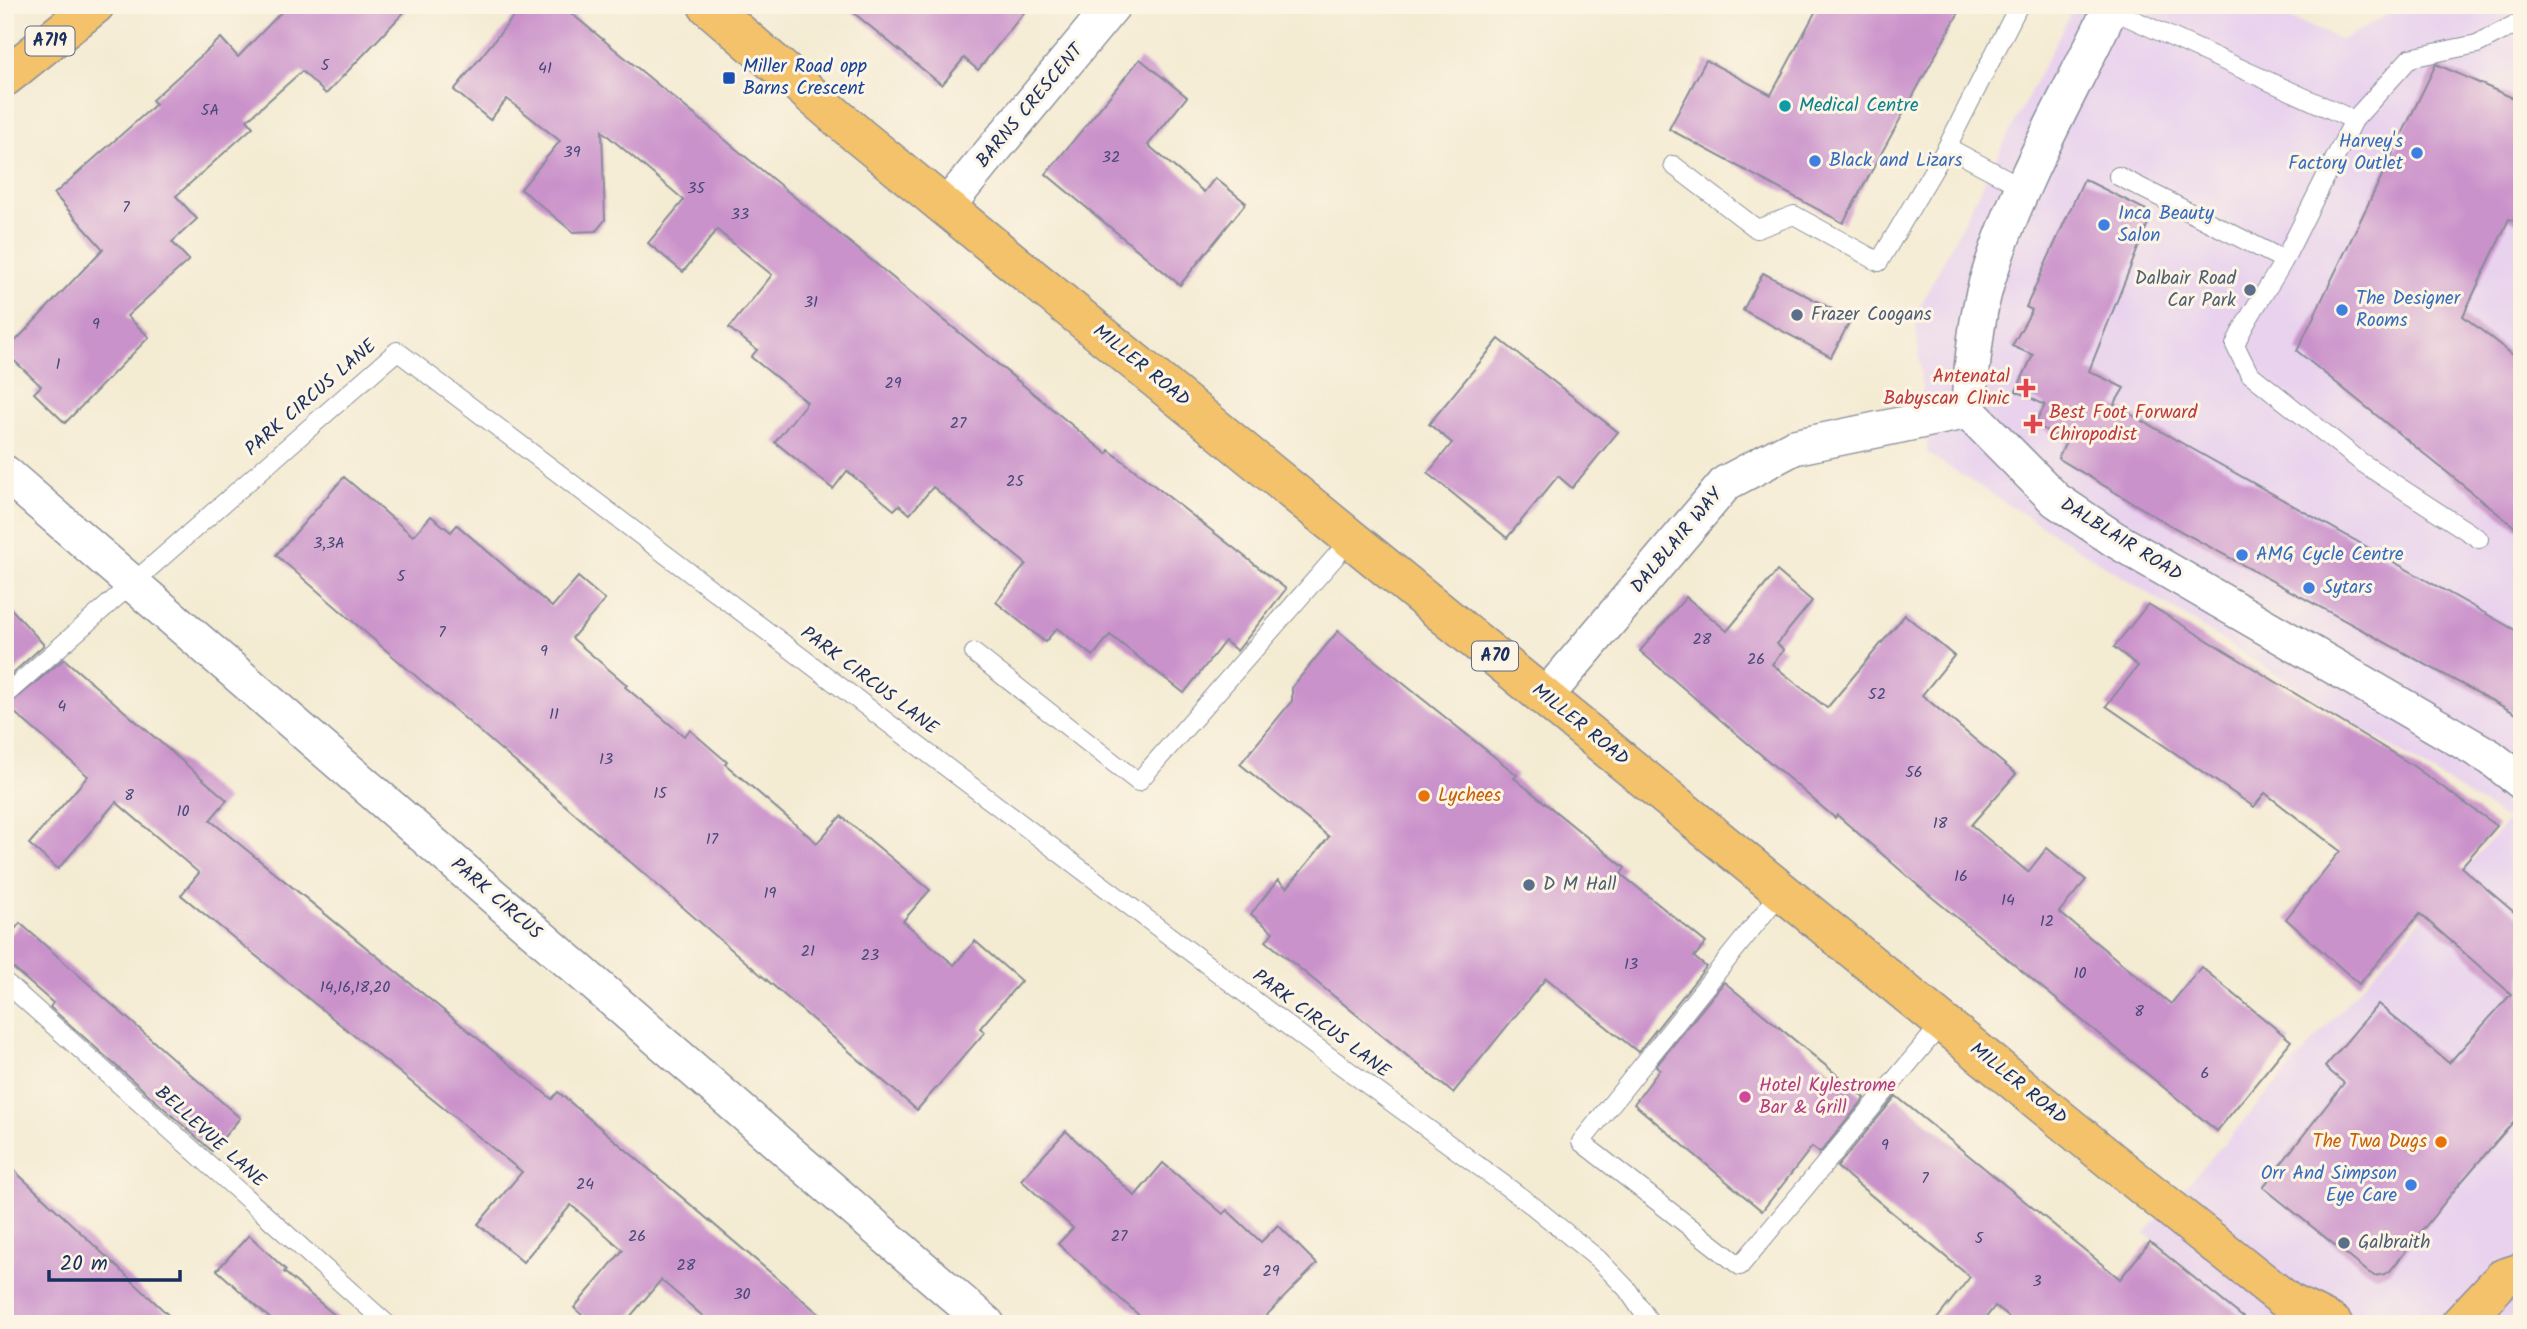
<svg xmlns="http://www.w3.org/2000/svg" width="2527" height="1329" font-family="Kalam,sans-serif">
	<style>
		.built { fill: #e8d2ee }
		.building { fill: #ca92cb }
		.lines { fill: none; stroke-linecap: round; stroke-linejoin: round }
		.service-casing { stroke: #888d98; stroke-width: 20 }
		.minor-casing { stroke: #888d98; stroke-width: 38 }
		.primary-casing { stroke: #888d98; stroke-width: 41 }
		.service { stroke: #fff; stroke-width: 18 }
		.minor { stroke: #fff; stroke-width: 35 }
		.primary { stroke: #f3c26a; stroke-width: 38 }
		.transit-dot { fill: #1a4fb4; stroke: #fcf5e5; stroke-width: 2.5 }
		.culture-dot { fill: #0f9aa8; stroke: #fcf5e5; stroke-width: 2.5 }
		.shop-dot { fill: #3f7fe0; stroke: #fcf5e5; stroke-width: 2.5 }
		.service-dot { fill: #5c6f8a; stroke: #fcf5e5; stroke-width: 2.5 }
		.health-dot { fill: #e0444e; stroke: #fcf5e5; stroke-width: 2.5 }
		.food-dot { fill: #e8710a; stroke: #fcf5e5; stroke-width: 2.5 }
		.hotel-dot { fill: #d1479c; stroke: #fcf5e5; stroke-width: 2.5 }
		.labels { text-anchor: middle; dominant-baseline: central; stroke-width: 6; stroke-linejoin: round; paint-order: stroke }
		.number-label { font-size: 16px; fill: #474879 }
		.shield { fill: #fcf5e5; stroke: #5e6a86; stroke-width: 2 }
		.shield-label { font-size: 18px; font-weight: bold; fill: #1b2f5e }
		.transit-label { font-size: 19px; fill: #164399; stroke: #fcf5e5; text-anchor: start }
		.street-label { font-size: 19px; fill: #1b2f5e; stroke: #fcf5e5 }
		.culture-label { font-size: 19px; fill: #0d838f; stroke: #fcf5e5; text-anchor: start }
		.shop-label { font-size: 19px; fill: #366cbe; stroke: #fcf5e5; text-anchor: start }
		.service-label { font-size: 19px; fill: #4e5e75; stroke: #fcf5e5; text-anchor: start }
		.health-label { font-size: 19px; fill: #be3a42; stroke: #fcf5e5; text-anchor: end }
		.food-label { font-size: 19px; fill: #c56008; stroke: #fcf5e5; text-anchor: start }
		.hotel-label { font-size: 19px; fill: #b23c85; stroke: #fcf5e5; text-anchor: start }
	</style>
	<rect width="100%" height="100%" fill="#fcf5e5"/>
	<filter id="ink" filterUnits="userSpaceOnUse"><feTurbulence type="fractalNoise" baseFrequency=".0143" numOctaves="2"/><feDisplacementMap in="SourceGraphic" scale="14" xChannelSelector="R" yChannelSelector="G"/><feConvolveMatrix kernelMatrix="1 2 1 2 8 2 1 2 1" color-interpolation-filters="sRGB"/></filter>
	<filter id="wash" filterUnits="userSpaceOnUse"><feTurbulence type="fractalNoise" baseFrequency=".00686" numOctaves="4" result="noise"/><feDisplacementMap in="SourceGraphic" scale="28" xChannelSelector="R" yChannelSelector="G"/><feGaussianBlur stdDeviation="1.57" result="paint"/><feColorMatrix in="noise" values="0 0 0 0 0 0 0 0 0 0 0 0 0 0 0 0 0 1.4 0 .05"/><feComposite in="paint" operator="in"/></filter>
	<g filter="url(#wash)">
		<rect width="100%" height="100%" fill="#f4ebd3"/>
		<path class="built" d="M2075,5H2257L2342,40L2405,5H2522V1324H2250L2145,1233L2508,820L1928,454L1915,316Z"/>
		<g id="blocks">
			<g class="building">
				<path d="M288,5H411L326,94L302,71L247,120L253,127L176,196L197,219L172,242L189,260L127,316L149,337L65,423L34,393L41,386L5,352L103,249L54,194L156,104L152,100L221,38L238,57Z"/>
				<path d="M523,5H561L1107,454L1109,450L1286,589L1237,651L1225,641L1184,693L1110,635L1093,656L1057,628L1045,642L996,602L1026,564L933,487L910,514L899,505L894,510L847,471L833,489L775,442L807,402L751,357L757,350L729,328L772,275L717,230L683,272L648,243L684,200L602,131L605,220L596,231L573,232L521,189L560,141L507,99L490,120L454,90Z"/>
				<path d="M844,5H1030L978,70L964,58L942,85Z"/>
				<path d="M1819,5H1963L1843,223L1669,129L1706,60L1771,95Z"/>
				<path d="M1140,59L1187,97L1148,145L1204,192L1215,178L1246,203L1180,285L1046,174Z"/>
				<path d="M2436,64L2522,102V224L2509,219L2463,316L2522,362V533L2297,351Z"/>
				<path d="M2084,179L2152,213L2089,371L2124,388L2114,405L2522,634V717L2173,527L2058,458L2066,442L2035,424L2045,405L2016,391L2033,355L2012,346L2032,310L2026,307Z"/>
				<path d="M1763,273L1851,319L1831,357L1743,310Z"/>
				<path d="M1499,339L1618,432L1572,488L1558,476L1507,538L1428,473L1452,443L1429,424Z"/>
				<path d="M344,477L413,536L431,516L451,532L457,525L552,607L578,577L605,600L572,638L627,685L625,687L684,736L690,730L727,762L725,764L817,843L841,816L930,890L903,921L954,965L975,941L1021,981L980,1028L985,1032L917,1110L276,555Z"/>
				<path d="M1777,571L1812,601L1777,644L1784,650L1772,664L1827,708L1905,615L1954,656L1922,695L2016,774L1971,825L2028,872L2047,848L2086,880L2059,912L2171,1004L2201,967L2291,1041L2217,1131L1928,894L1837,815L1835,818L1640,651L1686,597L1727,631Z"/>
				<path d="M5,602L44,645L5,680Z"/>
				<path d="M2148,604L2409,763L2497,826L2461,867L2522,919V1112L2457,1187L2390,1271L2385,1274L2375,1276L2368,1272L2263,1187L2344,1083L2325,1067L2378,1004L2449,1063L2511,994L2420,914L2359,984L2286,919L2340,851L2265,793L2254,807L2106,706L2138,666L2114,647Z"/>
				<path d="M1338,631L1517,775L1514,778L1625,868L1621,874L1706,943L1694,957L1706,967L1638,1052L1546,978L1453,1093L1266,941L1273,932L1251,914L1278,880L1287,888L1329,837L1240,764L1292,701V687Z"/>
				<path d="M64,659L227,800L210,820L552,1099L558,1092L831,1324H712L661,1280L624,1324H592L574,1308L623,1250L571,1205L523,1262L478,1224L522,1172L181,895L199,873L116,802L58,869L43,856L29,844L88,776L7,706Z"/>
				<path d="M20,923L240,1118L212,1151L50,1007L53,1003L5,961V941Z"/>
				<path d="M1724,982L1865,1098L1820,1153L1812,1147L1762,1211L1634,1104L1660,1069L1656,1066Z"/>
				<path d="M1896,1096L2120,1279L2150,1242L2251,1324H2017L1995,1306L1981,1324H1933L1970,1277L1837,1167Z"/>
				<path d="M1066,1131L1135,1196L1163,1163L1223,1214L1227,1210L1261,1242L1278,1225L1317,1264L1258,1324H1149L1058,1244L1073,1228L1021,1180Z"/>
				<path d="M5,1162L79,1231L178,1324H5Z"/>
				<path d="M249,1235L286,1270L284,1272L345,1324H276L217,1270Z"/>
			</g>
		</g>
	</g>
	<g filter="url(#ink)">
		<use href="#blocks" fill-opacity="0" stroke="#888d98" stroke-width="2"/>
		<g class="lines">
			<defs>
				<g id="service">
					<path d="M2110,9L2354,120L2284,260L2118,176"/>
					<path d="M2354,120L2410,58L2477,44L2522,21"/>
					<path d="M1947,147L2024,188"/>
					<path d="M1673,165L1757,229L1794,215L1879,262L1947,147L2019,5"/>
					<path d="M2284,260C2269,289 2247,315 2235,345L2249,373L2361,462L2479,539"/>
					<path d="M974,653L1138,782L1351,539"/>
					<path d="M5,695L397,351L1304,1038L1533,1206L1598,1259L1627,1289L1651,1324"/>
					<path d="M1782,891L1581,1142L1740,1266L1943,1022"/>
					<path d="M5,982L387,1324"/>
				</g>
				<g id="minor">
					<path d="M946,207L1113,5"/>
					<path d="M1968,411L2056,500L2114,539L2490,757L2522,782"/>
					<path d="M1968,411C1973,364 1975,314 1991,269C2021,177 2071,92 2112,5"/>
					<path d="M5,473L987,1324"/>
					<path d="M1545,697L1726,483L1794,447L1968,411"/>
				</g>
				<g id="primary">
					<path d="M707,5L860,137L2125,1172L2288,1302L2333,1324"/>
					<path d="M5,77L95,5"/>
					<path d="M2460,1324L2503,1278L2522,1272"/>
				</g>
			</defs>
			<use href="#service" class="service-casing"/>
			<use href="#minor" class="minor-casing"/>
			<use href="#primary" class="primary-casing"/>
			<use href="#service" class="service"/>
			<use href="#minor" class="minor"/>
			<use href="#primary" class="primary"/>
		</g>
	</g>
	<rect class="transit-dot" x="722" y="71" width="14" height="14" rx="3.5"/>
	<circle class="culture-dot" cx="1785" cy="106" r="7"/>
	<g class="shop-dot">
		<circle cx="2417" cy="153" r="7"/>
		<circle cx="1815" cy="161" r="7"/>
		<circle cx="2104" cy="225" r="7"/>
		<circle cx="2342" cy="310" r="7"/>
		<circle cx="2242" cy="555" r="7"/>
		<circle cx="2309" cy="588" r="7"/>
		<circle cx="2411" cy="1185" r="7"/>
	</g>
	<g class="service-dot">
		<circle cx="2250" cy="290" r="7"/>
		<circle cx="1797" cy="315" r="7"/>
		<circle cx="1529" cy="885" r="7"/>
		<circle cx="2344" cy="1243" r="7"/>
	</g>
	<g class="health-dot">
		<path d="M2022.5 377.5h7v7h7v7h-7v7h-7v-7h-7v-7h7z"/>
		<path d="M2029.5 413.5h7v7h7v7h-7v7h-7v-7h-7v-7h7z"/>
	</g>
	<g class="food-dot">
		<circle cx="1424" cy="796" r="7"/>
		<circle cx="2441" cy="1142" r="7"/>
	</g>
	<circle class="hotel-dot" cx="1745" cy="1097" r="7"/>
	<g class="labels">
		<g class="number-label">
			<text x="325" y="65">5</text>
			<text x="545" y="68">41</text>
			<text x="210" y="110">5A</text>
			<text x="572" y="152">39</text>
			<text x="1111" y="157">32</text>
			<text x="696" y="188">35</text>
			<text x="126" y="207">7</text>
			<text x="740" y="214">33</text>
			<text x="811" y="302">31</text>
			<text x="96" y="324">9</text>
			<text x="58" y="364">1</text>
			<text x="893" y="383">29</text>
			<text x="958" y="423">27</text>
			<text x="1015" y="481">25</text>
			<text x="329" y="543">3,3A</text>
			<text x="401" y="576">5</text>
			<text x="442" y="632">7</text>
			<text x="1702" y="639">28</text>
			<text x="544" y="651">9</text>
			<text x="1756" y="659">26</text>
			<text x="1877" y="694">52</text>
			<text x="62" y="706">4</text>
			<text x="554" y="714">11</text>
			<text x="606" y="759">13</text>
			<text x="1914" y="772">56</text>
			<text x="660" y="793">15</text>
			<text x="129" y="795">8</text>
			<text x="183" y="811">10</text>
			<text x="1940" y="823">18</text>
			<text x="712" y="839">17</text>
			<text x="1961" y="876">16</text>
			<text x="770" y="893">19</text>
			<text x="2008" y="900">14</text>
			<text x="2047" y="921">12</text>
			<text x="808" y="951">21</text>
			<text x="870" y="955">23</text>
			<text x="1631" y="964">13</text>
			<text x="2080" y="973">10</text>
			<text x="355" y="987">14,16,18,20</text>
			<text x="2139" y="1011">8</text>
			<text x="2205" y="1073">6</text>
			<text x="1885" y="1145">9</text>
			<text x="1925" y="1178">7</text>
			<text x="585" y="1184">24</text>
			<text x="637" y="1236">26</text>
			<text x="1119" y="1236">27</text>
			<text x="1979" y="1238">5</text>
			<text x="686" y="1265">28</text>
			<text x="1271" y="1271">29</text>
			<text x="2037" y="1281">3</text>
			<text x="742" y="1294">30</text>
		</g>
		<g class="shield">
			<rect x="25.5" y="26.5" width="49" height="29" rx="5"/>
			<rect x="1472" y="641.5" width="46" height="29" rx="5"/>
		</g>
		<g class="shield-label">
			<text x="50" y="41">A719</text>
			<text x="1495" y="656">A70</text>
		</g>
		<g class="transit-label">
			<text x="743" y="67">Miller Road opp<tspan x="743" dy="22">Barns Crescent</tspan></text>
		</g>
		<g class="street-label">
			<text transform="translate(1030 106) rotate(-50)">BARNS CRESCENT</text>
			<text transform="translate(1141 366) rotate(39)">MILLER ROAD</text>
			<text transform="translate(311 398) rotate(-41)">PARK CIRCUS LANE</text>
			<text transform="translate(2121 540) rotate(32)">DALBLAIR ROAD</text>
			<text transform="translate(1677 541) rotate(-50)">DALBLAIR WAY</text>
			<text transform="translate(869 681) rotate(37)">PARK CIRCUS LANE</text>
			<text transform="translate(1580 725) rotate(39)">MILLER ROAD</text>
			<text transform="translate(496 899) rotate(41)">PARK CIRCUS</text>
			<text transform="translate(1321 1024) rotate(37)">PARK CIRCUS LANE</text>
			<text transform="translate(2018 1084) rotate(39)">MILLER ROAD</text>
			<text transform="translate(210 1137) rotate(42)">BELLEVUE LANE</text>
		</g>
		<g class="culture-label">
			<text x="1799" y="106">Medical Centre</text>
		</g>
		<g class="shop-label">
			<text x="2403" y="142" text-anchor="end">Harvey's<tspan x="2403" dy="22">Factory Outlet</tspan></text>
			<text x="1829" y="161">Black and Lizars</text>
			<text x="2118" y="214">Inca Beauty<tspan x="2118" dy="22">Salon</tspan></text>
			<text x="2356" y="299">The Designer<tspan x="2356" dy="22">Rooms</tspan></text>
			<text x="2256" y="555">AMG Cycle Centre</text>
			<text x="2323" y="588">Sytars</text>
			<text x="2397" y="1174" text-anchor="end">Orr And Simpson<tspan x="2397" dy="22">Eye Care</tspan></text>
		</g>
		<g class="service-label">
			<text x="2236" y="279" text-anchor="end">Dalbair Road<tspan x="2236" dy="22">Car Park</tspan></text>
			<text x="1811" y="315">Frazer Coogans</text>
			<text x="1543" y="885">D M Hall</text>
			<text x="2358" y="1243">Galbraith</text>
		</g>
		<g class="health-label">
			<text x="2010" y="377">Antenatal<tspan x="2010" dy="22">Babyscan Clinic</tspan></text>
			<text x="2049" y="413" text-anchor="start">Best Foot Forward<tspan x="2049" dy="22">Chiropodist</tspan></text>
		</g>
		<g class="food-label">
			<text x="1438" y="796">Lychees</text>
			<text x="2427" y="1142" text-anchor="end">The Twa Dugs</text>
		</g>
		<g class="hotel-label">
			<text x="1759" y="1086">Hotel Kylestrome<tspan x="1759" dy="22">Bar &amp; Grill</tspan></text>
		</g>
	</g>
	<rect width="2527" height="1329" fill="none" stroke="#fcf5e5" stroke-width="28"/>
	<path d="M49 1270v10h131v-10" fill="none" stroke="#1b2f5e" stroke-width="3.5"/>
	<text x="60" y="1270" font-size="21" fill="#1b2f5e" stroke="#fcf5e5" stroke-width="5" paint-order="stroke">20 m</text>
</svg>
